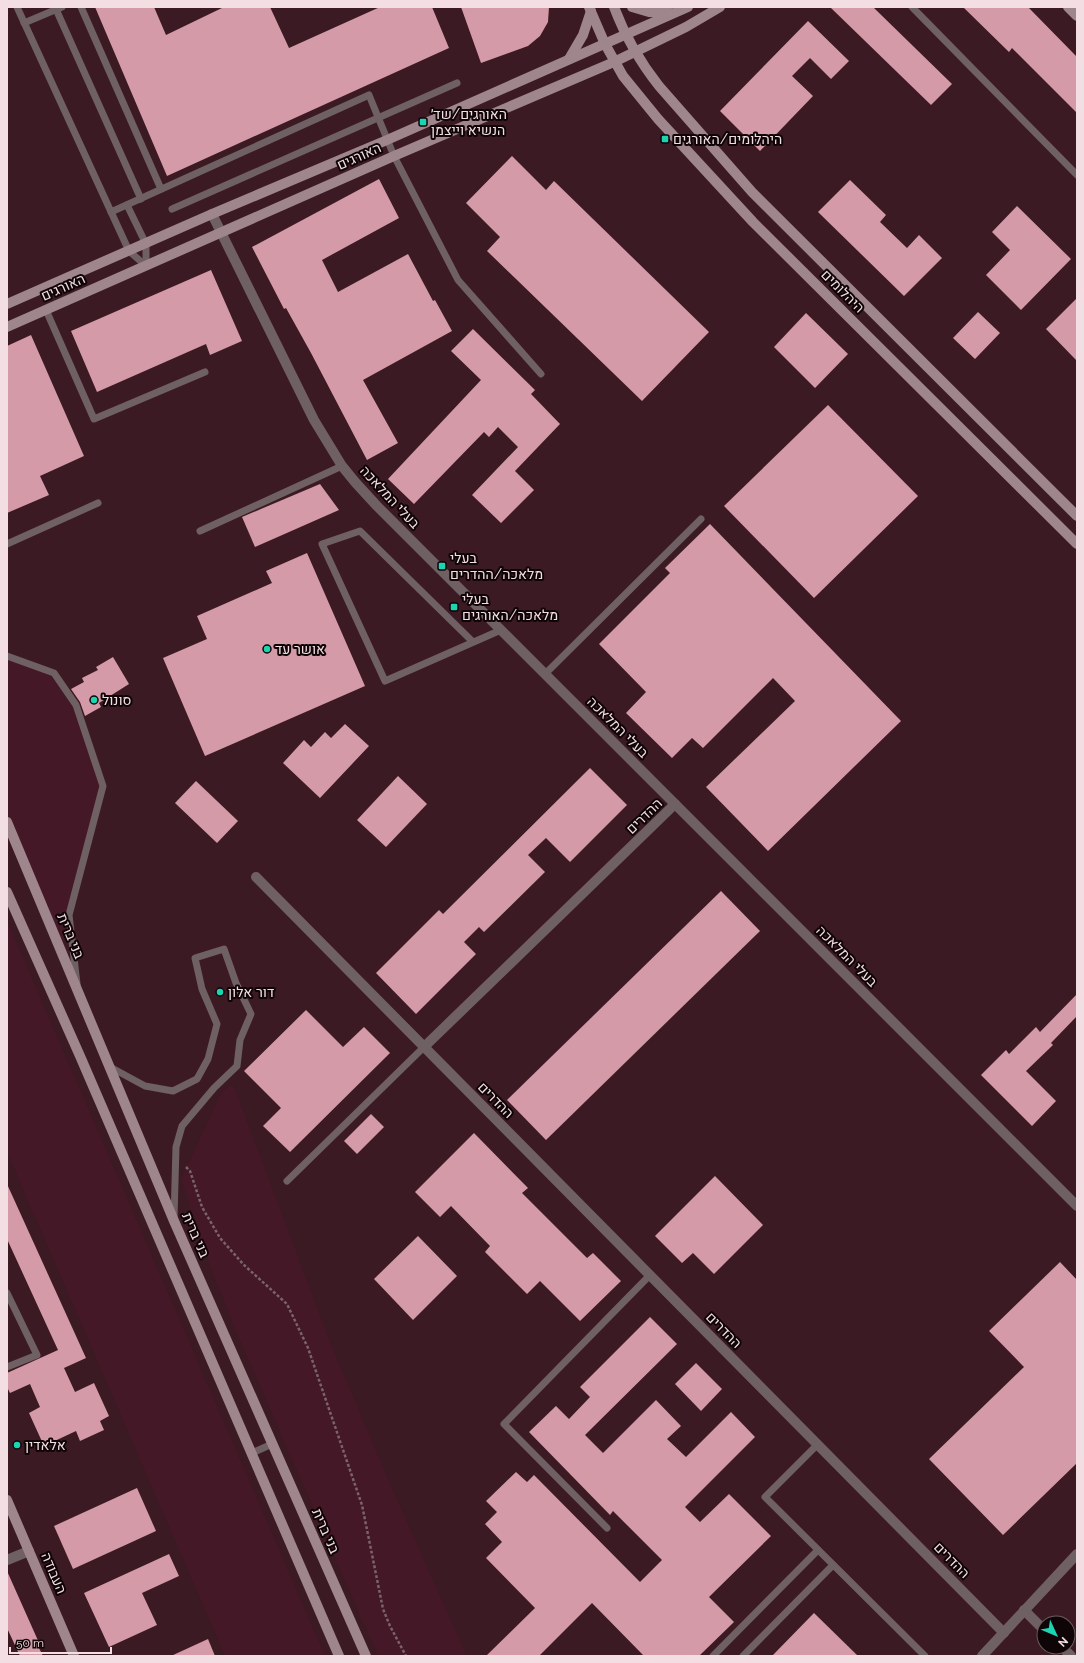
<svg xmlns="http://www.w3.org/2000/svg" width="1084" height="1663" font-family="Raleway,Heebo,sans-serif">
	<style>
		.built { fill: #3b1a23; fill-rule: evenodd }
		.green { fill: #441826 }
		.building { fill: #d49aa8 }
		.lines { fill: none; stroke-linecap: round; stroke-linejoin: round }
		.path { stroke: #7a6369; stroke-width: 2.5; stroke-dasharray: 3 2; stroke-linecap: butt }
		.lane { stroke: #6f6063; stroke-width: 7 }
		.street { stroke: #6f6063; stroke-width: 10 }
		.secondary { stroke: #9f868c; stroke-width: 10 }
		.poi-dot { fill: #1bd5b1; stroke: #0f0507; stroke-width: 1.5 }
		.labels { text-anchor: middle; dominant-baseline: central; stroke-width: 4; stroke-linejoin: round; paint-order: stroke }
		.poi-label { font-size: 14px; fill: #f2dee3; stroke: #0f0507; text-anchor: start }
		.street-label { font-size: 14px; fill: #f2dee3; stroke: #0f0507 }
	</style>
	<rect width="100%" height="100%" fill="#2e141b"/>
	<path class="built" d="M7,7H1077V1656H7ZM1044,1623H1068V1647H1044Z"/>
	<g class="green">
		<path d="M7,656L54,673L76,705L103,786L61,950L7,823Z"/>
		<path d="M7,921L325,1656H225L7,1152Z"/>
		<path d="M233,1084L328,1337L390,1484L467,1656H378L236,1331L211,1269L181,1179L221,1093Z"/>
	</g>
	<g class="building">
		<path d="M95,7H154L166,35L224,7H270L289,48L380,7H432L449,48L167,176Z"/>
		<path d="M461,7H549L548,22L540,36L528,46L481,63Z"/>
		<path d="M830,7H873L952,84L931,105Z"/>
		<path d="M963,7H1028L1077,57V113L1012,48L1009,52Z"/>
		<path d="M808,21L849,61L831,79L810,58L792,76L813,96L760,151L720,111Z"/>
		<path d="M512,156L546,190L554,181L709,332L642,401L487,251L500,237L466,203Z"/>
		<path d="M379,179L399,218L322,260L338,292L408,254L433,301L435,300L452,331L363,380L398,443L367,460L311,353L286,308L284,309L252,247Z"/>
		<path d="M850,180L886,215L880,222L907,248L919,235L942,258L904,296L818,212Z"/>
		<path d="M1017,206L1071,259L1021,310L986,275L1010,250L992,232Z"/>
		<path d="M211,270L242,341L210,355L206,344L97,392L71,331Z"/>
		<path d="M1077,298V361L1046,329Z"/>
		<path d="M978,312L1000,333L975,359L953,338Z"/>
		<path d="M806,313L848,354L815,388L774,347Z"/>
		<path d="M473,329L535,390L531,394L560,424L515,471L534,490L501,523L472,495L518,447L498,427L489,437L484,432L414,504L388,479L481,380L451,351Z"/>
		<path d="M31,335L84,456L40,476L49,495L7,513V346Z"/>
		<path d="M828,405L918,496L814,598L724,506Z"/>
		<path d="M320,484L339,510L255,547L242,517Z"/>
		<path d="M710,524L901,721L768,851L706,787L795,701L773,678L703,748L692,738L672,758L626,713L646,692L599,644L670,573L665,568Z"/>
		<path d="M307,553L365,686L205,756L163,658L207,639L197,616L272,583L266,571Z"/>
		<path d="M113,657L129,684L99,703L101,707L85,716L80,702L71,689L84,682L82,678L98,670L96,667Z"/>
		<path d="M345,724L369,746L320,798L283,763L304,740L311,747L325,732L331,738Z"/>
		<path d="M590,768L627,805L570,862L546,838L528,855L545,872L484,932L479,927L464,942L476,954L416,1014L376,973L439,910L443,914Z"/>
		<path d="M398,776L427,804L386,847L357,820Z"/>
		<path d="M196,781L238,821L217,843L175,803Z"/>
		<path d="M721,891L760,931L546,1140L507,1100Z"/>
		<path d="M1077,994V1016L1051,1043L1053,1045L1026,1071L1056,1101L1032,1126L981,1075L1006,1050L1009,1054L1036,1027L1040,1032Z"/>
		<path d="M306,1010L343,1047L364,1027L390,1053L290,1152L263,1126L281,1108L244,1071Z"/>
		<path d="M371,1114L384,1127L357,1154L344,1141Z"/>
		<path d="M474,1133L528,1188L522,1193L587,1258L593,1253L621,1281L580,1321L540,1281L527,1294L485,1252L490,1246L451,1206L440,1217L415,1192Z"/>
		<path d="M715,1176L763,1225L714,1274L693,1253L682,1263L655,1236Z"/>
		<path d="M7,1184L86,1358L64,1368L75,1392L94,1383L109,1416L100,1421L104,1430L80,1441L76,1431L44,1446L29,1413L40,1407L30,1384L10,1393L7,1387V1373L58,1350L7,1239Z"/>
		<path d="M418,1236L457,1276L413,1320L374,1279Z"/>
		<path d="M1060,1262L1077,1280V1463L1003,1535L929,1459L1024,1367L989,1331Z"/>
		<path d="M650,1317L677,1344L585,1435L603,1453L656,1400L681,1426L667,1439L686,1457L731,1412L755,1437L685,1507L700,1522L729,1494L771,1536L709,1597L734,1622L699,1656H644L592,1603L539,1656H486L535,1608L486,1558L502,1542L485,1524L497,1512L486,1501L516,1472L527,1482L534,1475L640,1582L662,1560L613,1511L610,1515L529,1432L556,1406L569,1419L590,1397L580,1387Z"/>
		<path d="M696,1363L722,1389L701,1411L675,1384Z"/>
		<path d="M137,1488L156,1531L73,1569L54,1526Z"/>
		<path d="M169,1554L179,1576L142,1593L157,1625L109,1647L84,1593Z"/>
		<path d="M7,1571L40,1645L38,1646L43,1656H20L7,1628Z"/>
		<path d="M814,1613L858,1656H772Z"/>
		<path d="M208,1639L215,1656H171Z"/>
	</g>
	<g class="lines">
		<path class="path" d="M186,1167L190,1171L202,1207L220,1238L244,1265L287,1304L308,1348L362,1505L383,1609L390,1626L406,1656"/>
		<g class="lane">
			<path d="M17,7L129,251L146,266"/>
			<path d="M55,7L141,199"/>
			<path d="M81,7L161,189"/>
			<path d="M912,7L1077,175"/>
			<path d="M24,23L62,7"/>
			<path d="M127,205L146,244V266"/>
			<path d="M172,209L457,83"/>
			<path d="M111,212L369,95L394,156L458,280L541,374"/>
			<path d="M46,310L94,419L205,372"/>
			<path d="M200,531L342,466"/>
			<path d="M7,544L98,503"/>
			<path d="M473,642L360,531L322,544L385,681L501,630"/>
			<path d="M7,656L54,673L76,705L103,786L69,915L77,984"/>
			<path d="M545,674L701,519"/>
			<path d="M110,1067L145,1086L173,1091L197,1079L208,1059L217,1024L202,989L195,958L224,949L236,983L251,1014L240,1040L237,1066L214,1088L182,1126L176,1147L174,1218"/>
			<path d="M287,1181L424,1047"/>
			<path d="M7,1293L37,1355L7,1367"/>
			<path d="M818,1444L765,1497L925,1656"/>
			<path d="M252,1453L272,1444"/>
			<path d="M607,1528L504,1424L650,1275"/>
			<path d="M713,1656L818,1550"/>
			<path d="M743,1656L833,1565"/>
		</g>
		<g class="street">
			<path d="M212,214L314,420L342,466L355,482L377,506L1077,1206"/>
			<path d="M256,877L1004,1633"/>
			<path d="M424,1047L675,804"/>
			<path d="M7,1560L29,1551"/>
			<path d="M1024,1610L1044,1630"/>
			<path d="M1062,1647L1071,1656"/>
			<path d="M982,1656L1077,1554"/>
		</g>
		<g class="secondary">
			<path d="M589,7L605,44L623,76L658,119L753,222L1077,544"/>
			<path d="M614,7C625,36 640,62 659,86L752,192L1077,516"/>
			<path d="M632,7L649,12L671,13"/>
			<path d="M1068,7L1077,16"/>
			<path d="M569,59L583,35L591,11"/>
			<path d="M7,304L212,214L387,140L688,7"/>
			<path d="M7,327L394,156L614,62L686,27L720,7"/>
			<path d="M7,822L174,1221L366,1656"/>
			<path d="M7,892L80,1056L339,1656"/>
			<path d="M7,1500L74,1656"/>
		</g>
	</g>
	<g class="poi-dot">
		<rect x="419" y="118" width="8" height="8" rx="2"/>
		<rect x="661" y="135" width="8" height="8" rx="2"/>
		<rect x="438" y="562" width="8" height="8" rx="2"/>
		<rect x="450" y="603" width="8" height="8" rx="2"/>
		<circle cx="267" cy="649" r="4"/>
		<circle cx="94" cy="700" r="4"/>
		<circle cx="220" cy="992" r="4"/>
		<circle cx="17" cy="1445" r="4"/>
	</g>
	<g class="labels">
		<g class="poi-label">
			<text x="431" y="114">האורגים/שד׳<tspan x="431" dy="16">הנשיא וייצמן</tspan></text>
			<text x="673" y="139">היהלומים/האורגים</text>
			<text x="450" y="558">בעלי<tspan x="450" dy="16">מלאכה/ההדרים</tspan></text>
			<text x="462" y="599">בעלי<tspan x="462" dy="16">מלאכה/האורגים</tspan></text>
			<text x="275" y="649">אושר עד</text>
			<text x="102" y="700">סונול</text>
			<text x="228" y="992">דור אלון</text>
			<text x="25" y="1445">אלאדין</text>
		</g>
		<g class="street-label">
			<text transform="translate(359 156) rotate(-24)">האורגים</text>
			<text transform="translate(63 287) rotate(-24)">האורגים</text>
			<text transform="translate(843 291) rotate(45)">היהלומים</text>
			<text transform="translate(390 497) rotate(47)">בעלי המלאכה</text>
			<text transform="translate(618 727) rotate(45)">בעלי המלאכה</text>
			<text transform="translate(644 816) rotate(-44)">ההדרים</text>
			<text transform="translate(71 936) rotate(67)">בני ברית</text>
			<text transform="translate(847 956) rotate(45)">בעלי המלאכה</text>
			<text transform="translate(496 1100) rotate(45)">ההדרים</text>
			<text transform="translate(196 1235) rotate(66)">בני ברית</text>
			<text transform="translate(724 1330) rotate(45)">ההדרים</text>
			<text transform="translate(326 1531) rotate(66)">בני ברית</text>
			<text transform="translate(952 1560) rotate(45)">ההדרים</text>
			<text transform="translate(54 1573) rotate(67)">העבודה</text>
		</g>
	</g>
	<rect width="1084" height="1663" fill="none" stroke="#f2dee3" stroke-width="16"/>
	<g transform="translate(1056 1635) rotate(134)"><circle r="19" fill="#0f0507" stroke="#6a5c5f"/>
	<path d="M0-3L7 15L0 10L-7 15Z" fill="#1bd5b1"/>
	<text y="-6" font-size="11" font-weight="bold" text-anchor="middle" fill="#f2dee3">N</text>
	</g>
	<path d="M10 1647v6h101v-6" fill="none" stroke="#f2dee3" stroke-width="2"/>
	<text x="16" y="1647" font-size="12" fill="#f2dee3" stroke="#0f0507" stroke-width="3" paint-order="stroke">50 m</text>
</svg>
